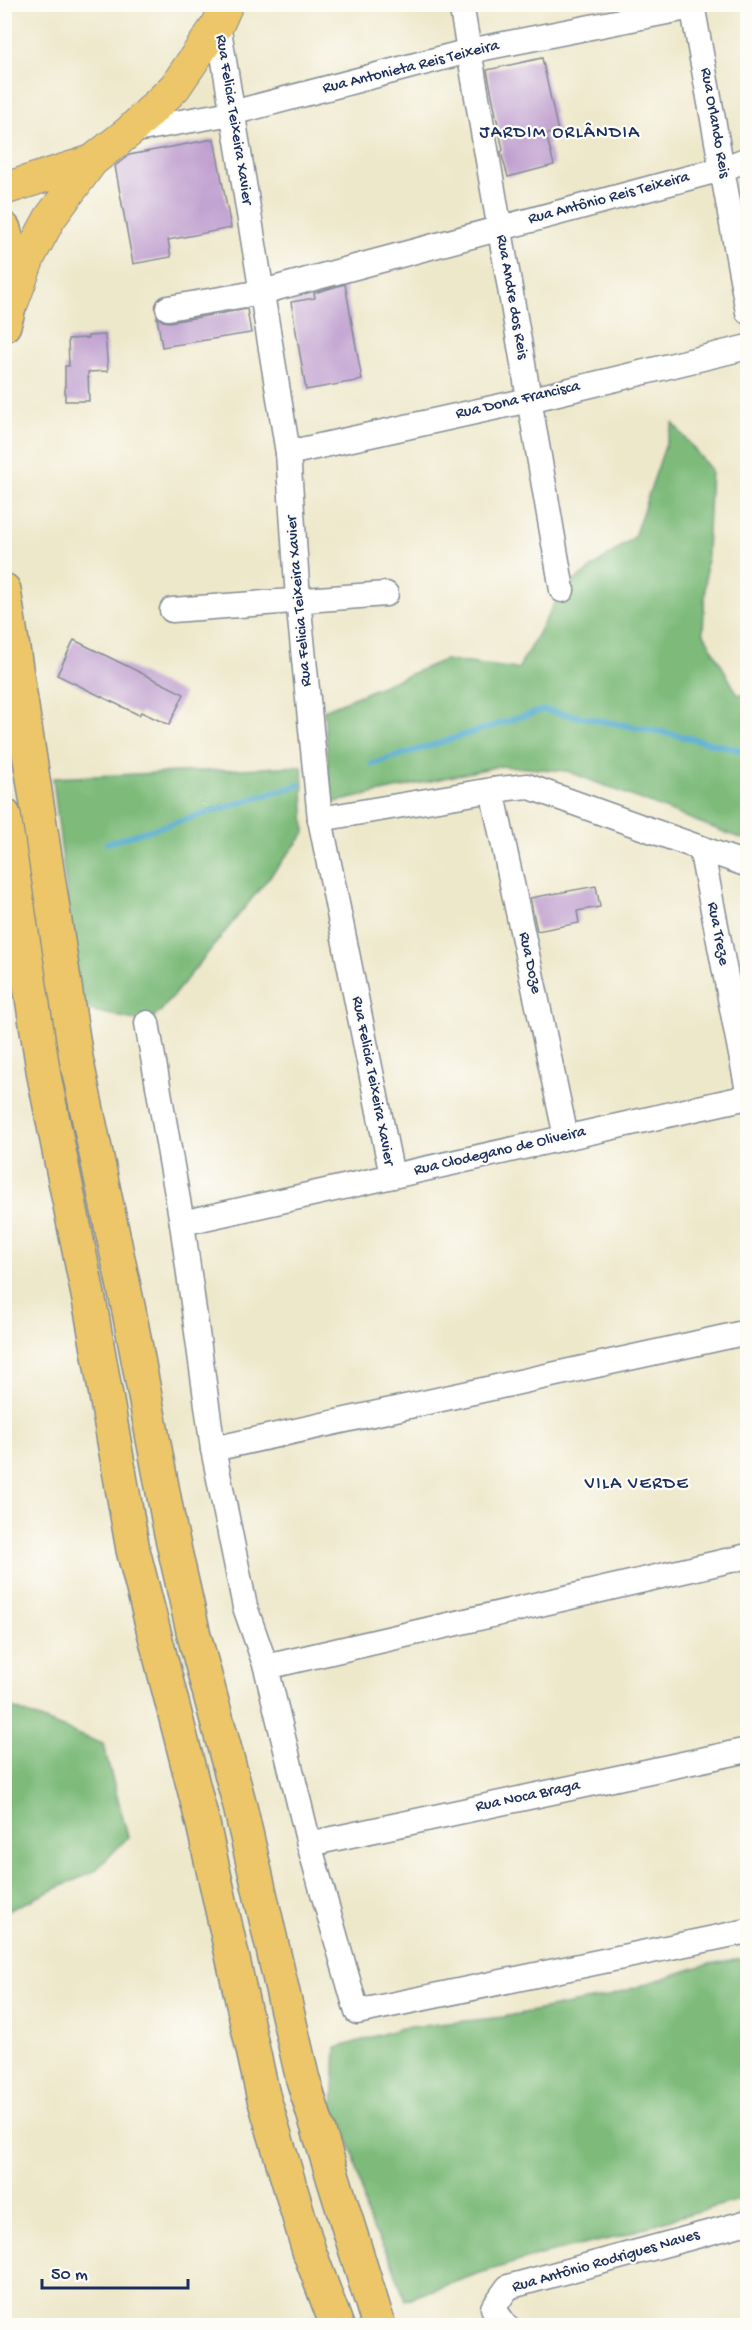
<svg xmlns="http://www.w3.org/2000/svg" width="752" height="2330" font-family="'Gochi Hand',sans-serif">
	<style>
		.forest { fill: #7ebb7a; stroke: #4c756c; stroke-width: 1.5 }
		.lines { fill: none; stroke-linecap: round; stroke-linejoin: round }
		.stream { stroke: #51aacf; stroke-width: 6 }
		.building { fill: #bf9fcf }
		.minor-casing { stroke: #848c94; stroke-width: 27 }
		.major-casing { stroke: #848c94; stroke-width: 34 }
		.highway-casing { stroke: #848c94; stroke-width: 36 }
		.minor { stroke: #fff; stroke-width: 24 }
		.major { stroke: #ecc669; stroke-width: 32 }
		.highway { stroke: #ecc669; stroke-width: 33 }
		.labels { text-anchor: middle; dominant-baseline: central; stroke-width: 4.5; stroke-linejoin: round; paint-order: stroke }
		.street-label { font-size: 16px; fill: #1b2f5e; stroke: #fdfcf7 }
		.neighbourhood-label { font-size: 18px; letter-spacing: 1.5px; fill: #1b2f5e; stroke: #fdfcf7 }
	</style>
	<rect width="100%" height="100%" fill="#fdfcf7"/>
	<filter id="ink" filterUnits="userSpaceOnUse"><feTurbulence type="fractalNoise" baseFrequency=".0167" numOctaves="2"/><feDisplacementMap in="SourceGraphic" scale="12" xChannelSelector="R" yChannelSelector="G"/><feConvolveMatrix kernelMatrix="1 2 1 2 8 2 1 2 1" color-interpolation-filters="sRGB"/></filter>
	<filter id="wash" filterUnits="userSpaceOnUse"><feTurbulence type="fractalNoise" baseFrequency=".008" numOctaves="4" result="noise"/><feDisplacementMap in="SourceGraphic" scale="24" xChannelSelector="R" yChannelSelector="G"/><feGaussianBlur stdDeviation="1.35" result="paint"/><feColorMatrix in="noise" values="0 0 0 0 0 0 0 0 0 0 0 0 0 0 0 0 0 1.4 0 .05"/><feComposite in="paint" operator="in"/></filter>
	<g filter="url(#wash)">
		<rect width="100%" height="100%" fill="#eee8cb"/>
		<g class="forest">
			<path d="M673,423L711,470L703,632L738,695L747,693V841L567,771L499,766L331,803L324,710L444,660L518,669L562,590L634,537Z"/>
			<path d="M302,766L305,833L160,1012L147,1023L80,1008L53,778Z"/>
			<path d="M5,1705L103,1744L128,1837L95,1871L5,1912Z"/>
			<path d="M747,1958V2198L667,2220L618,2237L543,2254L477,2274L405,2300L391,2260L368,2220L353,2151L333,2109L336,2048L402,2028L503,2017L606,1997L704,1965Z"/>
		</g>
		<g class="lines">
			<g class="stream">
				<path d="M372,764L543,710L672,734L748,752"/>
				<path d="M107,843L299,785"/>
			</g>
		</g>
		<g id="blocks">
			<g class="building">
				<path d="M542,58L558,132L546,134L554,165L508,177L501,152L503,150L487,70Z"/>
				<path d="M214,139L231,228L168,240L171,257L133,264L115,166L129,155Z"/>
				<path d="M345,284L362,380L306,390L291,302L315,298L314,293Z"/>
				<path d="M247,309L251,333L162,347L157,317L163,321L170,322Z"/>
				<path d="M105,335L108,371L88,372L89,401H65V366H69L68,339L88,338V336Z"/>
				<path d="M74,640L184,694L169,725L141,712L139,715L57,675Z"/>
				<path d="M596,886L600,907L577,911L579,923L537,931L530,898Z"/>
			</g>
		</g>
	</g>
	<g filter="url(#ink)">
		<use href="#blocks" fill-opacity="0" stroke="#848c94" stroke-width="1.5"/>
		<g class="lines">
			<defs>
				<g id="minor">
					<path d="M461,4L562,590"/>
					<path d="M692,4L748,312"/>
					<path d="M218,24L288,453L298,599L320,819L392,1176"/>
					<path d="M130,131L232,113L469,51L692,7"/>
					<path d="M168,308L262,292L722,169L748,159"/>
					<path d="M288,453L529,400L748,347"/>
					<path d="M172,610L386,594"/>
					<path d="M492,790L566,1137"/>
					<path d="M320,819L492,790L527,786L748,865"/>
					<path d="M701,848L748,1091"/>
					<path d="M147,1023L182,1223L213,1449L245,1607L266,1667L309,1844L357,2012L748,1931"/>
					<path d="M182,1223L748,1097"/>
					<path d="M213,1449L748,1332"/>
					<path d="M266,1667L748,1556"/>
					<path d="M309,1844L748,1750"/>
					<path d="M506,2326L493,2308L508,2287L748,2222"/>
				</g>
				<g id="major">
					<path d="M4,189L92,161"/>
					<path d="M13,301L29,257L50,218L92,161L130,131L175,87L218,24L227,4"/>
				</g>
				<g id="highway">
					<path d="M4,229C13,260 15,294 4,325"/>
					<path d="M4,590L76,1058L129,1311L170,1529L194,1635L239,1802L303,2080L379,2326"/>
					<path d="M4,815L44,1076L91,1310L133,1550L203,1824L263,2095L309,2251L337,2326"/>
				</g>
			</defs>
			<use href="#minor" class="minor-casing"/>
			<use href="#major" class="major-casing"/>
			<use href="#highway" class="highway-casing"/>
			<use href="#minor" class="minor"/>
			<use href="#major" class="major"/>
			<use href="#highway" class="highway"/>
		</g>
	</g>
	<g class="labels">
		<g class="street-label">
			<text transform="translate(411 68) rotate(-14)">Rua Antonieta Reis Teixeira</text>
			<text transform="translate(233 120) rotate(81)">Rua Felicia Teixeira Xavier</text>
			<text transform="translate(714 123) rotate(80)">Rua Orlando Reis</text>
			<text transform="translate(609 199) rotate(-15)">Rua Antônio Reis Teixeira</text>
			<text transform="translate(511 297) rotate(80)">Rua Andre dos Reis</text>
			<text transform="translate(518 401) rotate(-13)">Rua Dona Francisca</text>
			<text transform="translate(300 601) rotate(-95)">Rua Felicia Teixeira Xavier</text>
			<text transform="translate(717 934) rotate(79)">Rua Treze</text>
			<text transform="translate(529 963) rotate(78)">Rua Doze</text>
			<text transform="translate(372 1081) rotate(79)">Rua Felicia Teixeira Xavier</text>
			<text transform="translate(500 1152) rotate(-13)">Rua Clodegano de Oliveira</text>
			<text transform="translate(528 1797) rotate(-12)">Rua Noca Braga</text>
			<text transform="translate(606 2262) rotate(-16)">Rua Antônio Rodrigues Naves</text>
		</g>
		<g class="neighbourhood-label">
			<text x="560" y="133">JARDIM ORLÂNDIA</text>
			<text x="637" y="1484">VILA VERDE</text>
		</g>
	</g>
	<rect width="752" height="2330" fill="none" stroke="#fdfcf7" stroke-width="24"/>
	<path d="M42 2279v9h146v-9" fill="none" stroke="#1b2f5e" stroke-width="3"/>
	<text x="51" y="2279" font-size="18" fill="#1b2f5e" stroke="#fdfcf7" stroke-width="4.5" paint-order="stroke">50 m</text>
</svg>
